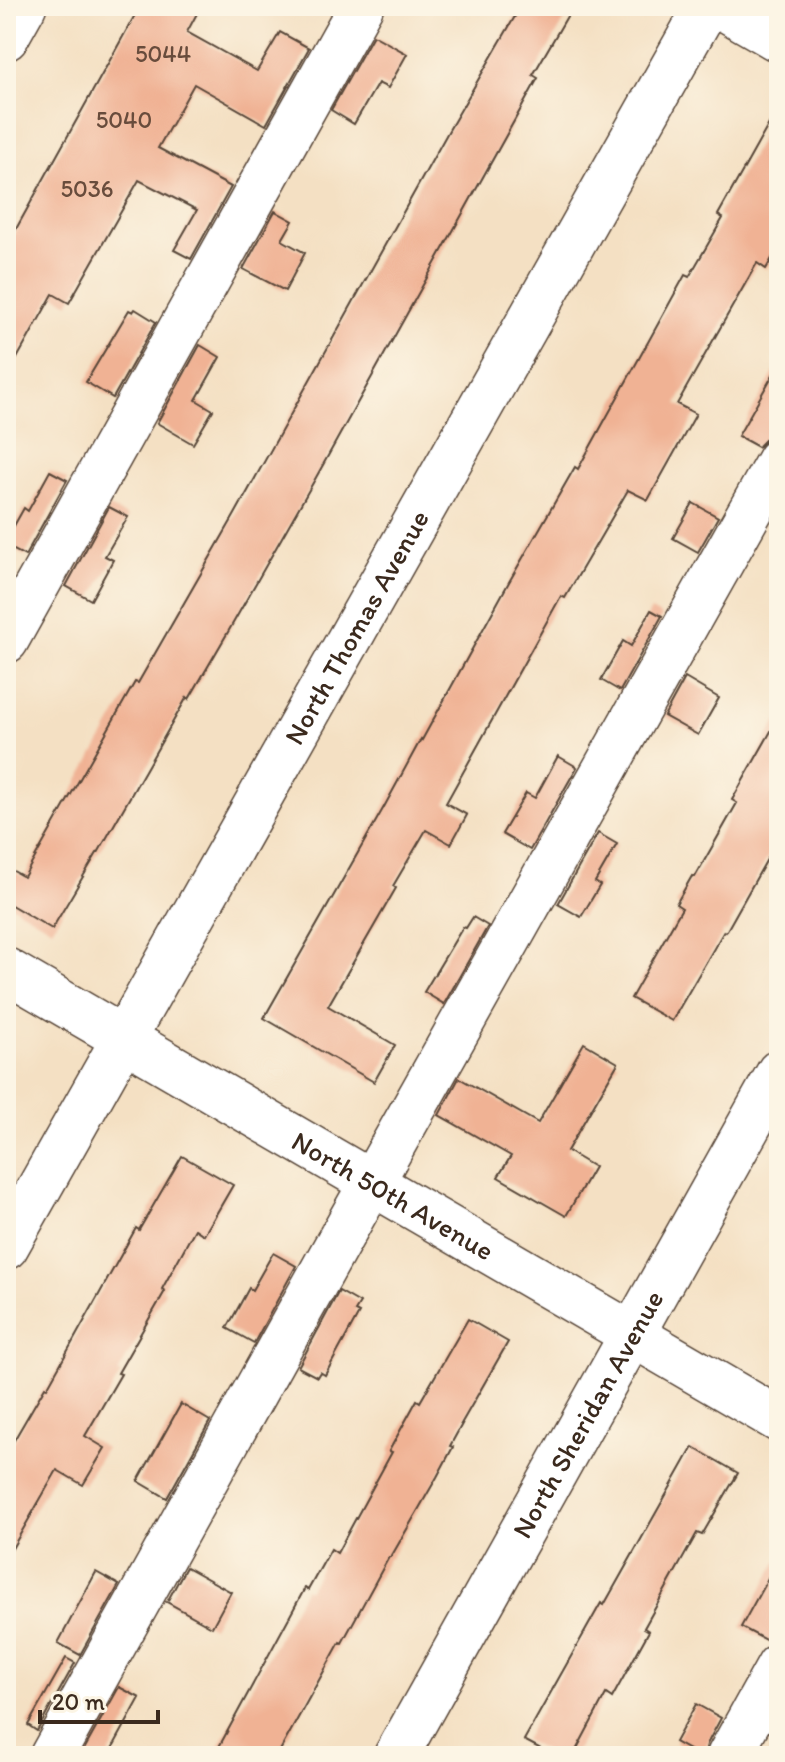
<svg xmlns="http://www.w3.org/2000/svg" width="785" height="1762" font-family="Itim,sans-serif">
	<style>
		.building { fill: #f0b294 }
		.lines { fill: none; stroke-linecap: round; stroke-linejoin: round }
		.minor-casing { stroke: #574537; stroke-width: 47 }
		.minor { stroke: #fff; stroke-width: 44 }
		.labels { text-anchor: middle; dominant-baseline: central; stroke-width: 7; stroke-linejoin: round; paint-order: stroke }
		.number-label { font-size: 24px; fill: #684c3c }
		.street-label { font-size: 28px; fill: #3b2a1e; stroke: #fcf5e5 }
	</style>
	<rect width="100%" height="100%" fill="#fcf5e5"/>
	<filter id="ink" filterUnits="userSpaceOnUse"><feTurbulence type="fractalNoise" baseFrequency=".0125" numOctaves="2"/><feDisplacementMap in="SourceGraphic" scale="16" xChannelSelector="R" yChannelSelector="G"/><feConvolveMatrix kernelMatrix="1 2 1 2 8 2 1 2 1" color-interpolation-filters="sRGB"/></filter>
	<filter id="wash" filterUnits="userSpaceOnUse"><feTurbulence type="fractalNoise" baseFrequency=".006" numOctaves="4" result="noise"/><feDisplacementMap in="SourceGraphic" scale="32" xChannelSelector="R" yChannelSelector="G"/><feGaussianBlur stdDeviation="1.8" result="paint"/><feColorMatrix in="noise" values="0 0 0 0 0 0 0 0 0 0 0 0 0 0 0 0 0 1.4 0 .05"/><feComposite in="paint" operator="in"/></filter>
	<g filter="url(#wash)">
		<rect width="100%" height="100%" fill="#f4e0c3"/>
		<g id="blocks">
			<g class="building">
				<path d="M140,6H201L187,32L257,71L280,32L309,48L266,125L194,84L158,148L231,187L191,259L174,250L197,210L139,180L69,303L53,294L6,378V247Z"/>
				<path d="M521,6H573L533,75L538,78L314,481L228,632L189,699L187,697L98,853H97L52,929L6,902V867L24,877L135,682L138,683L234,516L449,130Z"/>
				<path d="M373,35L407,54L388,88L378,83L354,124L331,110Z"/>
				<path d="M779,106V246L766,269L757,263L677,404L696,414L648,500L628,490L565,598L561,596L446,803L467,815L451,844L426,830L393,886L396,888L328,1006L395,1045L374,1082L264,1018L384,807L421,739L422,740L509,582L575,467L578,469L685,275L689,277L723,218L718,215Z"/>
				<path d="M275,211L293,221L282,240L305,253L285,291L243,269Z"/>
				<path d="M135,309L156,322L113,398L86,382L129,310L133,312Z"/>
				<path d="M200,345L220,357L196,400L213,410L193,444L157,423Z"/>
				<path d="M779,364V435L767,438L758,447L738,436Z"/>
				<path d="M50,471L67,480L25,556L6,546V540L24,508L28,511Z"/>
				<path d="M693,503L718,517L698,552L673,538Z"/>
				<path d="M109,507L128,517L105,556L113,560L91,600L66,586Z"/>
				<path d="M651,610L662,616L620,691L601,680L623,641L631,646Z"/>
				<path d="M685,678L719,698L698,735L664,716Z"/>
				<path d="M779,717V838L726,932L724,931L672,1021L631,998L682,908L676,904L692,876L695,877L737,803L732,800Z"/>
				<path d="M558,756L577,767L530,850L502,834L526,793L535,798Z"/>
				<path d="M598,833L617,844L595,882L600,885L581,917L558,904Z"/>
				<path d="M473,917L488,926L444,1004L424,992L463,927L466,928Z"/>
				<path d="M584,1043L618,1063L567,1151L594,1167L566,1216L498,1177L511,1156L439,1115L459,1078L538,1123Z"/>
				<path d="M182,1156L233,1185L204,1235L195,1229L162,1289L165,1291L118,1373L121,1374L85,1436L105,1448L83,1485L57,1470L6,1559V1454L45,1387L47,1388L136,1228L139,1230Z"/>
				<path d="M273,1253L296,1266L254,1343L227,1328L249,1288L252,1290Z"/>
				<path d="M339,1291L360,1303L355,1311L359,1313L325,1375L320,1372L317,1377L298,1367Z"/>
				<path d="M468,1319L508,1342L461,1424H462L450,1446L453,1447L437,1477L391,1557H389L342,1643L340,1642L277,1756H214L305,1588L308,1590L331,1549L337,1553L392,1452L389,1451L417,1400L420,1402Z"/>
				<path d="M181,1404L210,1421L167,1498L138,1481Z"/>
				<path d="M693,1447L738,1473L702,1535L697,1533L644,1628L649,1631L612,1698L606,1694L573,1756H554L524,1740L601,1603L604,1605Z"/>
				<path d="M779,1558V1641L771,1643L741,1627Z"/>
				<path d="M186,1567L231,1592L212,1627L167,1602Z"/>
				<path d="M96,1572L119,1585L80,1655L58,1643Z"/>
				<path d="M66,1658L75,1663L37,1731L28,1725Z"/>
				<path d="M119,1687L140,1698L108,1756H84L81,1755Z"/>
				<path d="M696,1704L721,1718L707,1744L704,1756H700L675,1742Z"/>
			</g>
		</g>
	</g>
	<g filter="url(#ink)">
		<use href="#blocks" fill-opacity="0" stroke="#574537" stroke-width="2"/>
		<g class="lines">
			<defs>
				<g id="minor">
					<path d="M720,6L779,40"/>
					<path d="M6,38L24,6"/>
					<path d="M6,641L361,6"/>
					<path id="s1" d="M6,970L779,1420"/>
					<path id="s2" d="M6,1247L707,6"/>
					<path d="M52,1756L349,1223L779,460"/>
					<path id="s3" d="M396,1756L779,1072"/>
					<path d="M729,1756L779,1666"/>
				</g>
			</defs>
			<use href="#minor" class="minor-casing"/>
			<use href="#minor" class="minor"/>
		</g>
	</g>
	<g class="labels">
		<g class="number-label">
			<text x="163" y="53">5044</text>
			<text x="124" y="119">5040</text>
			<text x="87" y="188">5036</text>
		</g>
		<g class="street-label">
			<text stroke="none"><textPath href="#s2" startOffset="712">North Thomas Avenue</textPath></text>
			<text stroke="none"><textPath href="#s1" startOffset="448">North 50th Avenue</textPath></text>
			<text stroke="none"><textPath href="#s3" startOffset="392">North Sheridan Avenue</textPath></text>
		</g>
	</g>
	<rect width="785" height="1762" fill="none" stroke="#fcf5e5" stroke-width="32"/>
	<path d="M40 1710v12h118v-12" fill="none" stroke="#3b2a1e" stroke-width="4"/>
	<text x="52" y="1710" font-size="24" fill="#3b2a1e" stroke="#fcf5e5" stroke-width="6" paint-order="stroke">20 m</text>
</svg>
